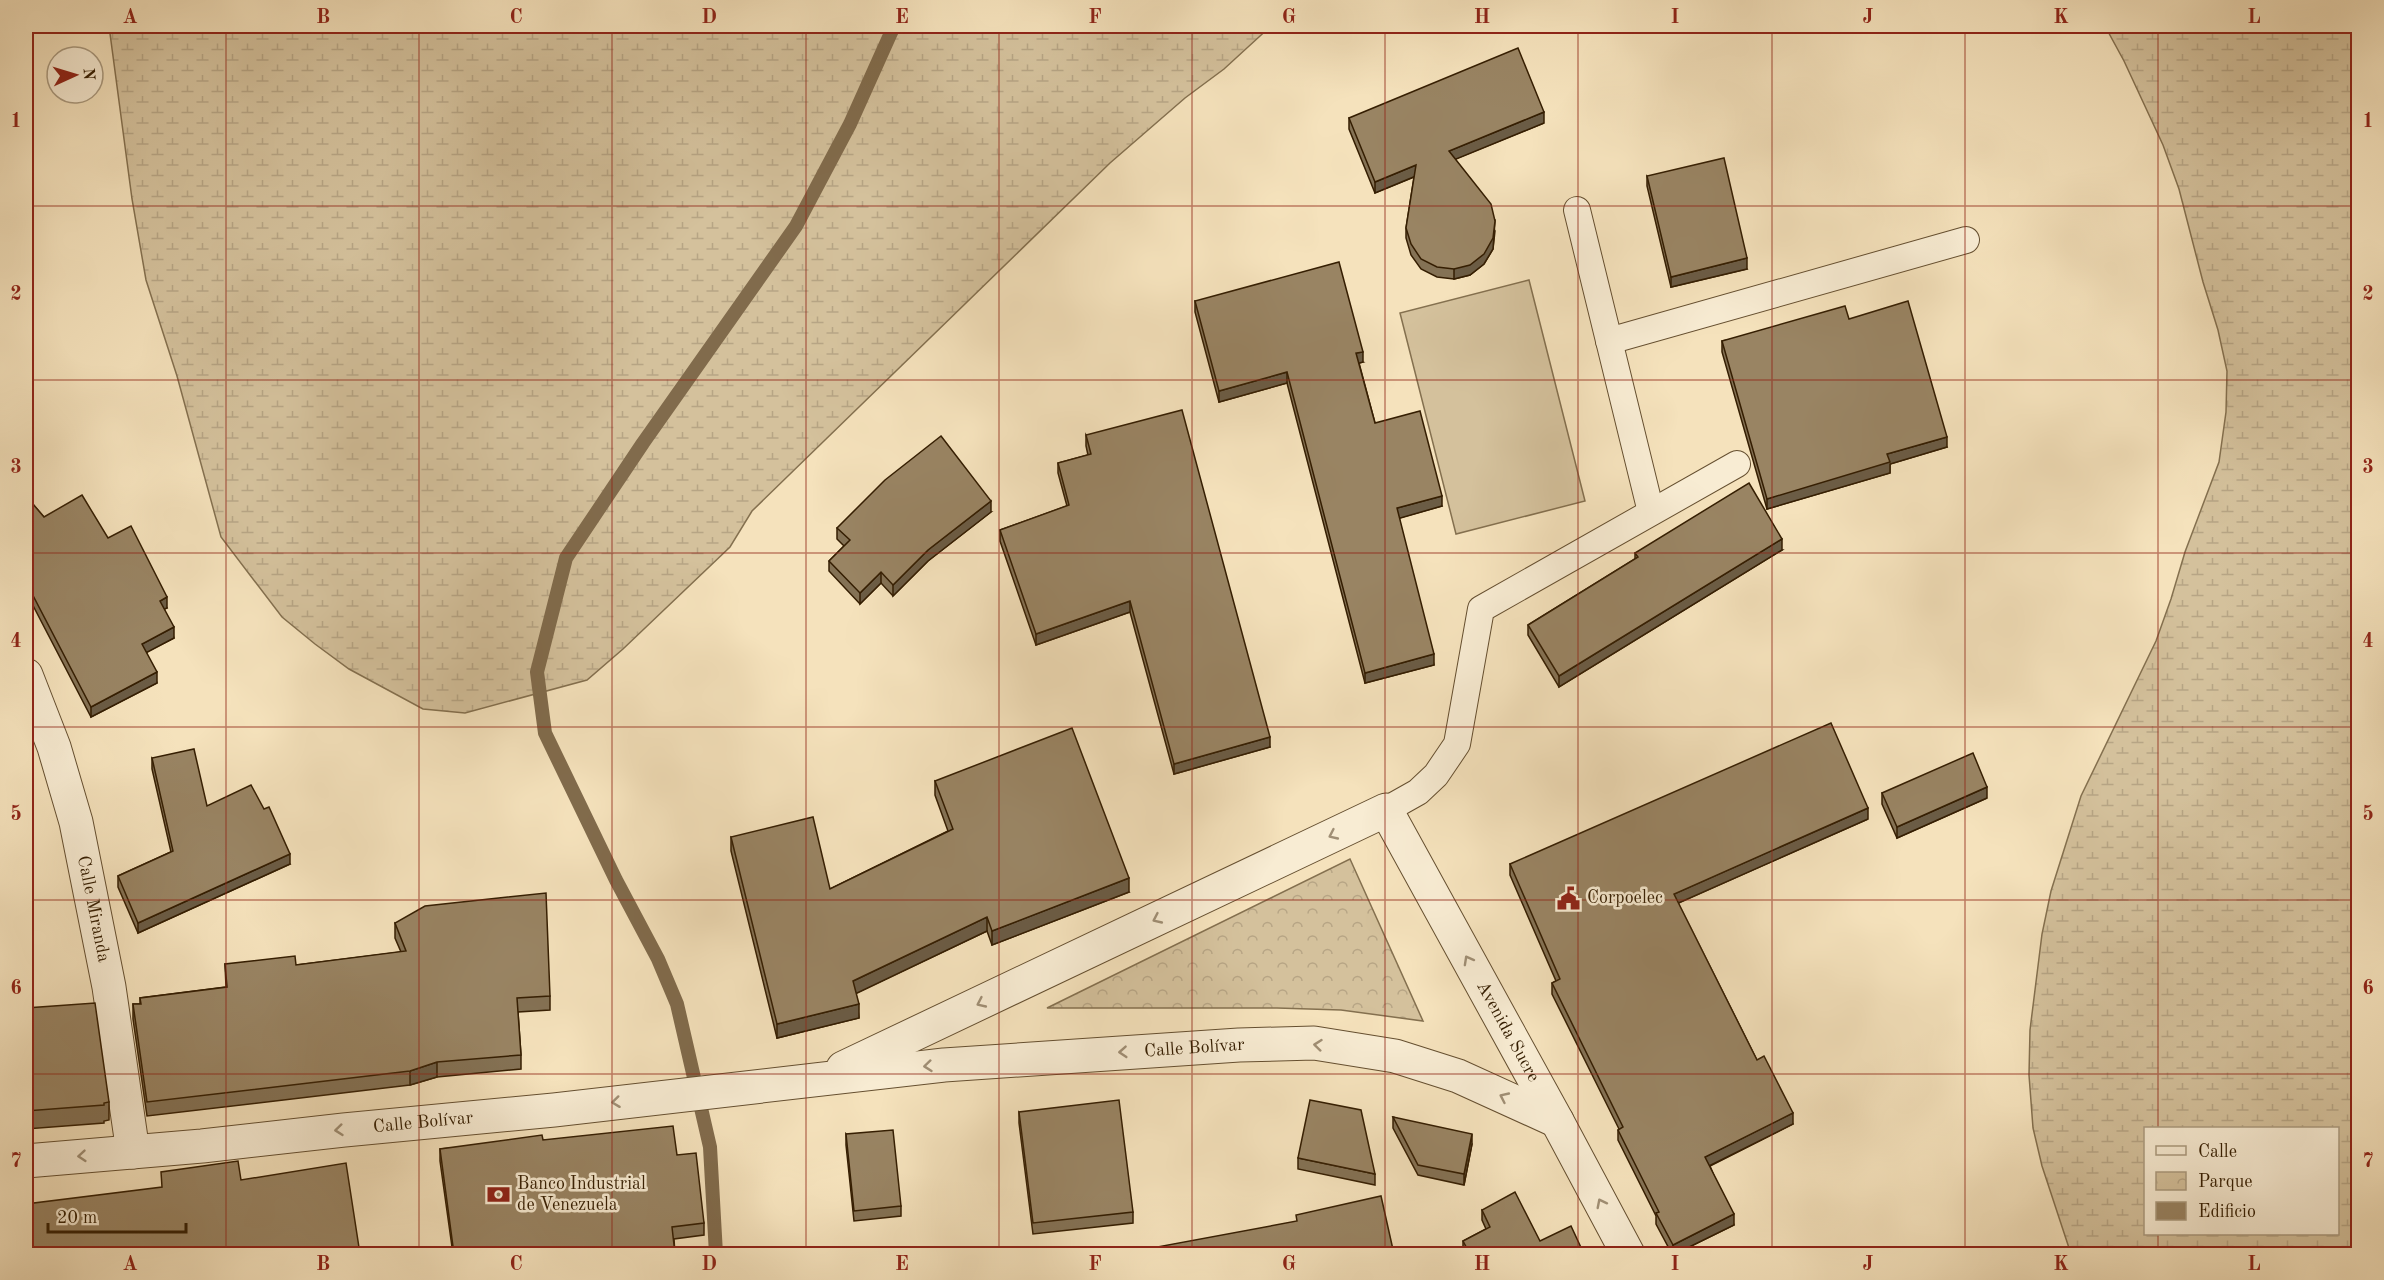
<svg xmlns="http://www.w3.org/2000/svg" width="2384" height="1280" font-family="'Old Standard TT',serif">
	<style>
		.green { fill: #d4c19c; stroke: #84704f; stroke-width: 1.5 }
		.wetland { fill: url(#wetland-marsh); stroke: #84704f; stroke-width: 1.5; fill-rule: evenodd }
		.park { fill: url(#park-crowns); stroke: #84704f; stroke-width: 1.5 }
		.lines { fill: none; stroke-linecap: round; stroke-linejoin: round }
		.stream { stroke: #816b4c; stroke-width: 14 }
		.lane-casing { stroke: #654f30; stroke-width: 28 }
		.street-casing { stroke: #654f30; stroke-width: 35 }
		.lane { stroke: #f8ecd3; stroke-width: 26 }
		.street { stroke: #f8ecd3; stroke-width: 33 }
		.wall { fill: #847255; stroke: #351e02; stroke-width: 1.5 }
		.shaded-wall { fill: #6b5c45; stroke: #351e02; stroke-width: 1.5 }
		.building { fill: #998463; stroke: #351e02; stroke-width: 1.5 }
		.oneway { stroke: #a08f75 }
		.grid { fill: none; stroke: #8f2418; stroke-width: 1.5; stroke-opacity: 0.55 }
		.labels { text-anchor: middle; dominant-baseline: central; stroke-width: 5; stroke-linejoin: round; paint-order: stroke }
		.poi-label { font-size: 18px; fill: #351e02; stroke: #f8ecd3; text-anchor: start }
		.street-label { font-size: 18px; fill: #351e02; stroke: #f8ecd3 }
		.neatline { fill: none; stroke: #8f2418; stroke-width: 2 }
		.grid-label { font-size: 20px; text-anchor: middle; font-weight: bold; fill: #8f2418 }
	</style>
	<defs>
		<pattern id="wetland-marsh" width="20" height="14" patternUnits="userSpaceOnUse" patternTransform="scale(1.5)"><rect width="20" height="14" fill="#d4c19c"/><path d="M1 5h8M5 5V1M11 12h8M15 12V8" fill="none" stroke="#b7a585"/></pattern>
		<pattern id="park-crowns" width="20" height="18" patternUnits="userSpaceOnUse" patternTransform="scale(1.5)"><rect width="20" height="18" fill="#d4c19c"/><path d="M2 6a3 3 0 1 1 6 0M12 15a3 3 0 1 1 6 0" fill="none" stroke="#b7a585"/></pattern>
	</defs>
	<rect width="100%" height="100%" fill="#f5e2bc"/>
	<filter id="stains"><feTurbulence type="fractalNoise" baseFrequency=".00333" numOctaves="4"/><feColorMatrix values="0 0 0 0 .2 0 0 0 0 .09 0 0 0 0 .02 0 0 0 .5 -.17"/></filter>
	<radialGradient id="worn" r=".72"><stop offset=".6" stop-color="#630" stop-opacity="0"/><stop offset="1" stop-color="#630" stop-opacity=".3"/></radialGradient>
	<path class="green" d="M1529,280L1585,501L1456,534L1400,313Z"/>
	<g class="wetland">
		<path d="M109,26H1271L1224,69L1185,98L1110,163L752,511L730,547L623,649L587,680L465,713L423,709L349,669L315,644L282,617L221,537L177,376L146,280L132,199Z"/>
		<path d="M2105,26H2358V1254H2071L2042,1166L2033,1128L2029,1075L2030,1030L2042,934L2051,891L2081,796L2156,641L2171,599L2185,552L2219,462L2226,412L2227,371L2218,330L2203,282L2179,189L2163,145L2124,61ZM2146,1128H2338V1234H2146Z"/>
	</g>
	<path class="park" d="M1350,859L1423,1021L1341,1010L1277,1008H1047Z"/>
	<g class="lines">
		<path class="stream" d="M716,1254L710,1147L677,1004L658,959L616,880L545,733L537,672L566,558L643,443L796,226L850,124L894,26"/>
		<defs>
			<g id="lane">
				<path d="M1577,210L1651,512"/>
				<path d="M1609,341L1966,240"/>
				<path d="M1386,810L1418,792L1436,775L1457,744L1481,609L1737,464"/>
			</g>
			<g id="street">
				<path id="s1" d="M26,675L54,747L76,822L109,987L133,1152"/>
				<path id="s2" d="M843,1068L1386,810L1557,1121L1628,1254"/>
				<path id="s3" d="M26,1161L202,1146L344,1130L554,1110L944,1065L1239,1045L1314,1043L1395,1056L1458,1076L1557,1121"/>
			</g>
		</defs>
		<use href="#lane" class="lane-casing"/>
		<use href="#street" class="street-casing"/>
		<use href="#lane" class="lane"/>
		<use href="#street" class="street"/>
	</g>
	<g class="wall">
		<path d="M1349,118L1544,123L1455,159L1495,231L1493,249L1484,264L1470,275L1454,279L1437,277L1421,269L1411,255L1406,238V228L1414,177L1375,193L1349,129Z"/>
		<path d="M1647,176L1747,269L1671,287L1647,186Z"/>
		<path d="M1195,301L1363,362L1359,363L1375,423L1442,506L1399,518L1434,665L1365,683L1287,383L1219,402L1195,312Z"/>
		<path d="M1849,319L1947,447L1890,464V473L1767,509L1722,352V341Z"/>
		<path d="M1086,435L1270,747L1174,774L1130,612L1036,645L1000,541V530L1067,506L1058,473V463L1088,455L1086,446Z"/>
		<path d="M26,496L44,517L108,538L167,608L164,609L174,638L146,652L157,683L91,717L26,592Z"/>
		<path d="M991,512L928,561L893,596L881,583L860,604L829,571V561L844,546L837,539V528Z"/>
		<path d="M1782,550L1559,687L1528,635V625L1635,559V553Z"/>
		<path d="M152,758L207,806L290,864L138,933L118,887V876L171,852L152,769Z"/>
		<path d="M935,781L1129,892L992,945L987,931L856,993L859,1018L777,1038L731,851V837L830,889L948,831L935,795Z"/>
		<path d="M1882,793L1987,798L1897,838L1882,804Z"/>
		<path d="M1868,819L1678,903L1757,1060L1793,1124L1710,1166L1734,1225L1675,1254H1672L1656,1224V1216L1618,1140V1130L1619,1129L1552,994V983L1556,981L1510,875V864Z"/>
		<path d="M395,923L550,996V1010L518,1012L521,1055V1069L437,1077L410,1085L147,1116L133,1019V1004H140V998L226,987L225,964L296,965L401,952L395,938Z"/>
		<path d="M26,1008L109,1102V1120L104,1121V1123L26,1129Z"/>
		<path d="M1019,1112L1133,1212V1223L1033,1234L1019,1123Z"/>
		<path d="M1393,1117L1472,1144L1464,1185L1418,1175L1393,1128Z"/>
		<path d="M846,1134L901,1206V1216L854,1221L846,1145Z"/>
		<path d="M543,1140L677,1155L704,1223V1235L674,1239L675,1254H453L440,1161V1149Z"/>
		<path d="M1298,1158L1375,1174V1185L1298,1169Z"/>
		<path d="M1482,1210L1540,1241L1584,1254H1465L1463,1252V1241L1486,1229L1482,1220Z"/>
	</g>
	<g class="shaded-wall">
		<path d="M1544,112V123L1449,162V151Z"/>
		<path d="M1416,165V176L1375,193V182Z"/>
		<path d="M1495,221L1493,249L1484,264L1470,275L1454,279V269Z"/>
		<path d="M1747,258V269L1671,287V277Z"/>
		<path d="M1363,352V362L1356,364V353Z"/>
		<path d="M1287,372V383L1219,402V391Z"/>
		<path d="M1947,437V447L1890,464V473L1767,509V499L1887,454Z"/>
		<path d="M1442,496V506L1397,519V508Z"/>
		<path d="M991,501V512L928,561L893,596V585L928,550Z"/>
		<path d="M1782,539V550L1559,687V676Z"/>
		<path d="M881,572V583L860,604V593Z"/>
		<path d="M167,597V608L160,611V601Z"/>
		<path d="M1130,601V612L1036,645V634Z"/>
		<path d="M174,627V638L142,655V644Z"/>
		<path d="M1434,654V665L1365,683V673Z"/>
		<path d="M157,672V683L91,717V707Z"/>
		<path d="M1270,737V747L1174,774V764Z"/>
		<path d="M1987,787V798L1897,838V827Z"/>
		<path d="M1868,808V819L1674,905V894Z"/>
		<path d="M290,854V864L138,933V923Z"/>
		<path d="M1129,878V892L992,945V931Z"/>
		<path d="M987,917V931L853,995V981Z"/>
		<path d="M859,1004V1018L777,1038V1024Z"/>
		<path d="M437,1062V1077L410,1085V1071Z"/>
		<path d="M1793,1113V1124L1705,1168V1157Z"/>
		<path d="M1472,1134V1144L1464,1185V1174Z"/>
		<path d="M1734,1214V1225L1675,1254H1673V1245Z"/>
	</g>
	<g class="building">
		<path d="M1518,48L1544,112L1449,151L1491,204L1495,221L1493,238L1484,254L1470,265L1454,269L1437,267L1421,259L1411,244L1406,228L1416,165L1375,182L1349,118Z"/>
		<path d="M1724,158L1747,258L1671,277L1647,176Z"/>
		<path d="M1339,262L1363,352L1356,353L1375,423L1420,411L1442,496L1397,508L1434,654L1365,673L1287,372L1219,391L1195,301Z"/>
		<path d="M1908,301L1947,437L1887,454L1890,462L1767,499L1722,341L1845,306L1849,319Z"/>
		<path d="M1182,410L1270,737L1174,764L1130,601L1036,634L1000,530L1069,505L1058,463L1091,454L1086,435Z"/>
		<path d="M941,436L991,501L928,550L893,585L881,572L860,593L829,561L850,540L837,528L885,480Z"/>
		<path d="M1749,483L1782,539L1559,676L1528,625L1638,557L1635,553Z"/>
		<path d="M82,495L108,538L131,526L167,597L160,601L174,627L142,644L157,672L91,707L26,582V496L44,517Z"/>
		<path d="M1831,723L1868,808L1674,894L1757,1060L1764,1056L1793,1113L1705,1157L1734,1214L1673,1245L1656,1213L1659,1212L1618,1130L1623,1127L1552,983L1560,979L1510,864Z"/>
		<path d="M1072,728L1129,878L992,931L987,917L853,981L859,1004L777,1024L731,837L813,817L830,889L953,829L935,781Z"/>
		<path d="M194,749L207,806L251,785L264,809L269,807L290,854L138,923L118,876L173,851L152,758Z"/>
		<path d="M1973,753L1987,787L1897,827L1882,793Z"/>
		<path d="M546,893L550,996L517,998L521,1055L437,1062L410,1071L147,1102L133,1004H141L140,998L227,987L225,964L295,956L296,965L406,951L395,923L425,906Z"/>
		<path d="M95,1003L109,1102L104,1103V1105L26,1111V1008Z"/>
		<path d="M1119,1100L1133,1212L1033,1223L1019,1112Z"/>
		<path d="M1310,1100L1361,1110L1375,1174L1298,1158Z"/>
		<path d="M1393,1117L1472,1134L1464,1174L1418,1165Z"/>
		<path d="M673,1126L677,1155L696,1153L704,1223L672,1227L675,1254H454L440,1149L542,1135L543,1140Z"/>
		<path d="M893,1130L901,1206L854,1211L846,1134Z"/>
		<path d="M238,1161L241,1180L346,1163L360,1254H26V1204L162,1187L161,1172Z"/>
		<path d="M1515,1192L1540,1241L1571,1226L1584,1254H1470L1463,1241L1490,1227L1482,1210Z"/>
		<path d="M1381,1196L1394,1254H1158L1157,1247L1297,1221L1296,1215Z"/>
	</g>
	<defs><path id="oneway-chevron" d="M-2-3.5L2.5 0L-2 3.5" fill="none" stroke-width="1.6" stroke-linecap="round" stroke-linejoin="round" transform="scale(1.5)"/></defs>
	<g class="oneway">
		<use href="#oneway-chevron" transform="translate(1333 835) rotate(155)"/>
		<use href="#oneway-chevron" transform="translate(1157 919) rotate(155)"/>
		<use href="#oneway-chevron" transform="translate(1468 960) rotate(-119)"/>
		<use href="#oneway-chevron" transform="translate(981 1003) rotate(155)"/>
		<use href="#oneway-chevron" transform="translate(1318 1045) rotate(-174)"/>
		<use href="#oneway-chevron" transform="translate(1123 1052) rotate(176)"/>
		<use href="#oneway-chevron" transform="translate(928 1066) rotate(174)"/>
		<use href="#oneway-chevron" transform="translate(1504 1097) rotate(-155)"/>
		<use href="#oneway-chevron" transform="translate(616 1102) rotate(173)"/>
		<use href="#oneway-chevron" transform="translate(339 1130) rotate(174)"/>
		<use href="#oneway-chevron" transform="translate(82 1156) rotate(175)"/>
		<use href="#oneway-chevron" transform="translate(1601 1203) rotate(-117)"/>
	</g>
	<path class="grid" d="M226,26V1254M419,26V1254M612,26V1254M806,26V1254M999,26V1254M1192,26V1254M1385,26V1254M1578,26V1254M1772,26V1254M1965,26V1254M2158,26V1128M26,206H2358M26,380H2358M26,553H2358M26,727H2358M26,900H2358M26,1074H2358M2158,1234V1254"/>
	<defs>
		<symbol id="civic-bare" viewBox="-9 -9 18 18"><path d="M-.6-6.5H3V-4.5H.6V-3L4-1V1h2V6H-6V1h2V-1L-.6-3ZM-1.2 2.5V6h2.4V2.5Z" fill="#8f2418" stroke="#f8ecd3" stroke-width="2.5" paint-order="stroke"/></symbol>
		<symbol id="bank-bare" viewBox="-9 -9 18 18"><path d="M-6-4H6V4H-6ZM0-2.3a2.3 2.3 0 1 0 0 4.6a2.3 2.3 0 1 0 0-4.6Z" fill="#8f2418" stroke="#f8ecd3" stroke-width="2.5" paint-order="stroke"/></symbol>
	</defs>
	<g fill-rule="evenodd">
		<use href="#civic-bare" x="1552" y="882" width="33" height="33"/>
		<use href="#bank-bare" x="482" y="1178" width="33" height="33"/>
	</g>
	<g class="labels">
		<g class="poi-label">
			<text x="1587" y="898">Corpoelec</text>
			<text x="517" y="1184">Banco Industrial<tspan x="517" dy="21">de Venezuela</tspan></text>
		</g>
		<g class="street-label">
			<text stroke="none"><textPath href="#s1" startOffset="244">Calle Miranda</textPath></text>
			<text stroke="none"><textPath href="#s2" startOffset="854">Avenida Sucre</textPath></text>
			<text stroke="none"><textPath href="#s3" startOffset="1174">Calle Bolívar</textPath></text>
			<text stroke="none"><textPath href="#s3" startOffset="399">Calle Bolívar</textPath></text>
		</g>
	</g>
	<rect width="2384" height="1280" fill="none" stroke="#f5e2bc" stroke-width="66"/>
	<rect x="2144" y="1127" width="195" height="108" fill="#f8ecd3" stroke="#aa9a7f" stroke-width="1.5"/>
	<rect x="2156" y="1146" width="30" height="9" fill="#f8ecd3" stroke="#aa9a7f" stroke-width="1.5"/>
	<text x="2198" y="1157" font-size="18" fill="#351e02">Calle</text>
	<rect x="2156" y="1172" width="30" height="18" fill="url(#park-crowns)" stroke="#aa9a7f" stroke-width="1.5"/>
	<text x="2198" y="1187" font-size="18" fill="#351e02">Parque</text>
	<rect x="2156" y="1202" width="30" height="18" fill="#998463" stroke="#aa9a7f" stroke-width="1.5"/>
	<text x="2198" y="1217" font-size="18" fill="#351e02">Edificio</text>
	<g transform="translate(75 75) rotate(86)"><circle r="28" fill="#f8ecd3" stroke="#aa9a7f" stroke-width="1.5"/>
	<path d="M0-4.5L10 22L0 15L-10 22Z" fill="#8f2418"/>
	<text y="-9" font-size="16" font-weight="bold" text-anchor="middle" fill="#351e02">N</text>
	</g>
	<path d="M48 1223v9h138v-9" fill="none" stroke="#351e02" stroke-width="3"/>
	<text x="57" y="1223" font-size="18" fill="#351e02" stroke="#f8ecd3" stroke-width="4.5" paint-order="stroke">20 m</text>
	<rect x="33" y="33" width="2318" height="1214" class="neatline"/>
	<g class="grid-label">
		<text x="130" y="23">A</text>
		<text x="323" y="23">B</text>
		<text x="516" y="23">C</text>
		<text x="709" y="23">D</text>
		<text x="902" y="23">E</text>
		<text x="1095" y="23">F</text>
		<text x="1289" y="23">G</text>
		<text x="1482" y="23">H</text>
		<text x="1675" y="23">I</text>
		<text x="1868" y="23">J</text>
		<text x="2061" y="23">K</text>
		<text x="2254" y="23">L</text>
		<text x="16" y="127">1</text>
		<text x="2368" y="127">1</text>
		<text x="16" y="300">2</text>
		<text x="2368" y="300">2</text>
		<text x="16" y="473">3</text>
		<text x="2368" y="473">3</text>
		<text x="16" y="647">4</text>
		<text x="2368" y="647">4</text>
		<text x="16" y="820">5</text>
		<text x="2368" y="820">5</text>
		<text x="16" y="994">6</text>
		<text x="2368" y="994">6</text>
		<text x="16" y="1167">7</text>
		<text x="2368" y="1167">7</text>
		<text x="130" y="1270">A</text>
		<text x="323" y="1270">B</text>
		<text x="516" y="1270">C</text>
		<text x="709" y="1270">D</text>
		<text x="902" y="1270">E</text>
		<text x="1095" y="1270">F</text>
		<text x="1289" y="1270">G</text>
		<text x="1482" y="1270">H</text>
		<text x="1675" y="1270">I</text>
		<text x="1868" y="1270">J</text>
		<text x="2061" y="1270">K</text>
		<text x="2254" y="1270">L</text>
	</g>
	<rect width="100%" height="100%" filter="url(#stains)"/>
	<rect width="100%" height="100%" fill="url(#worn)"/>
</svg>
